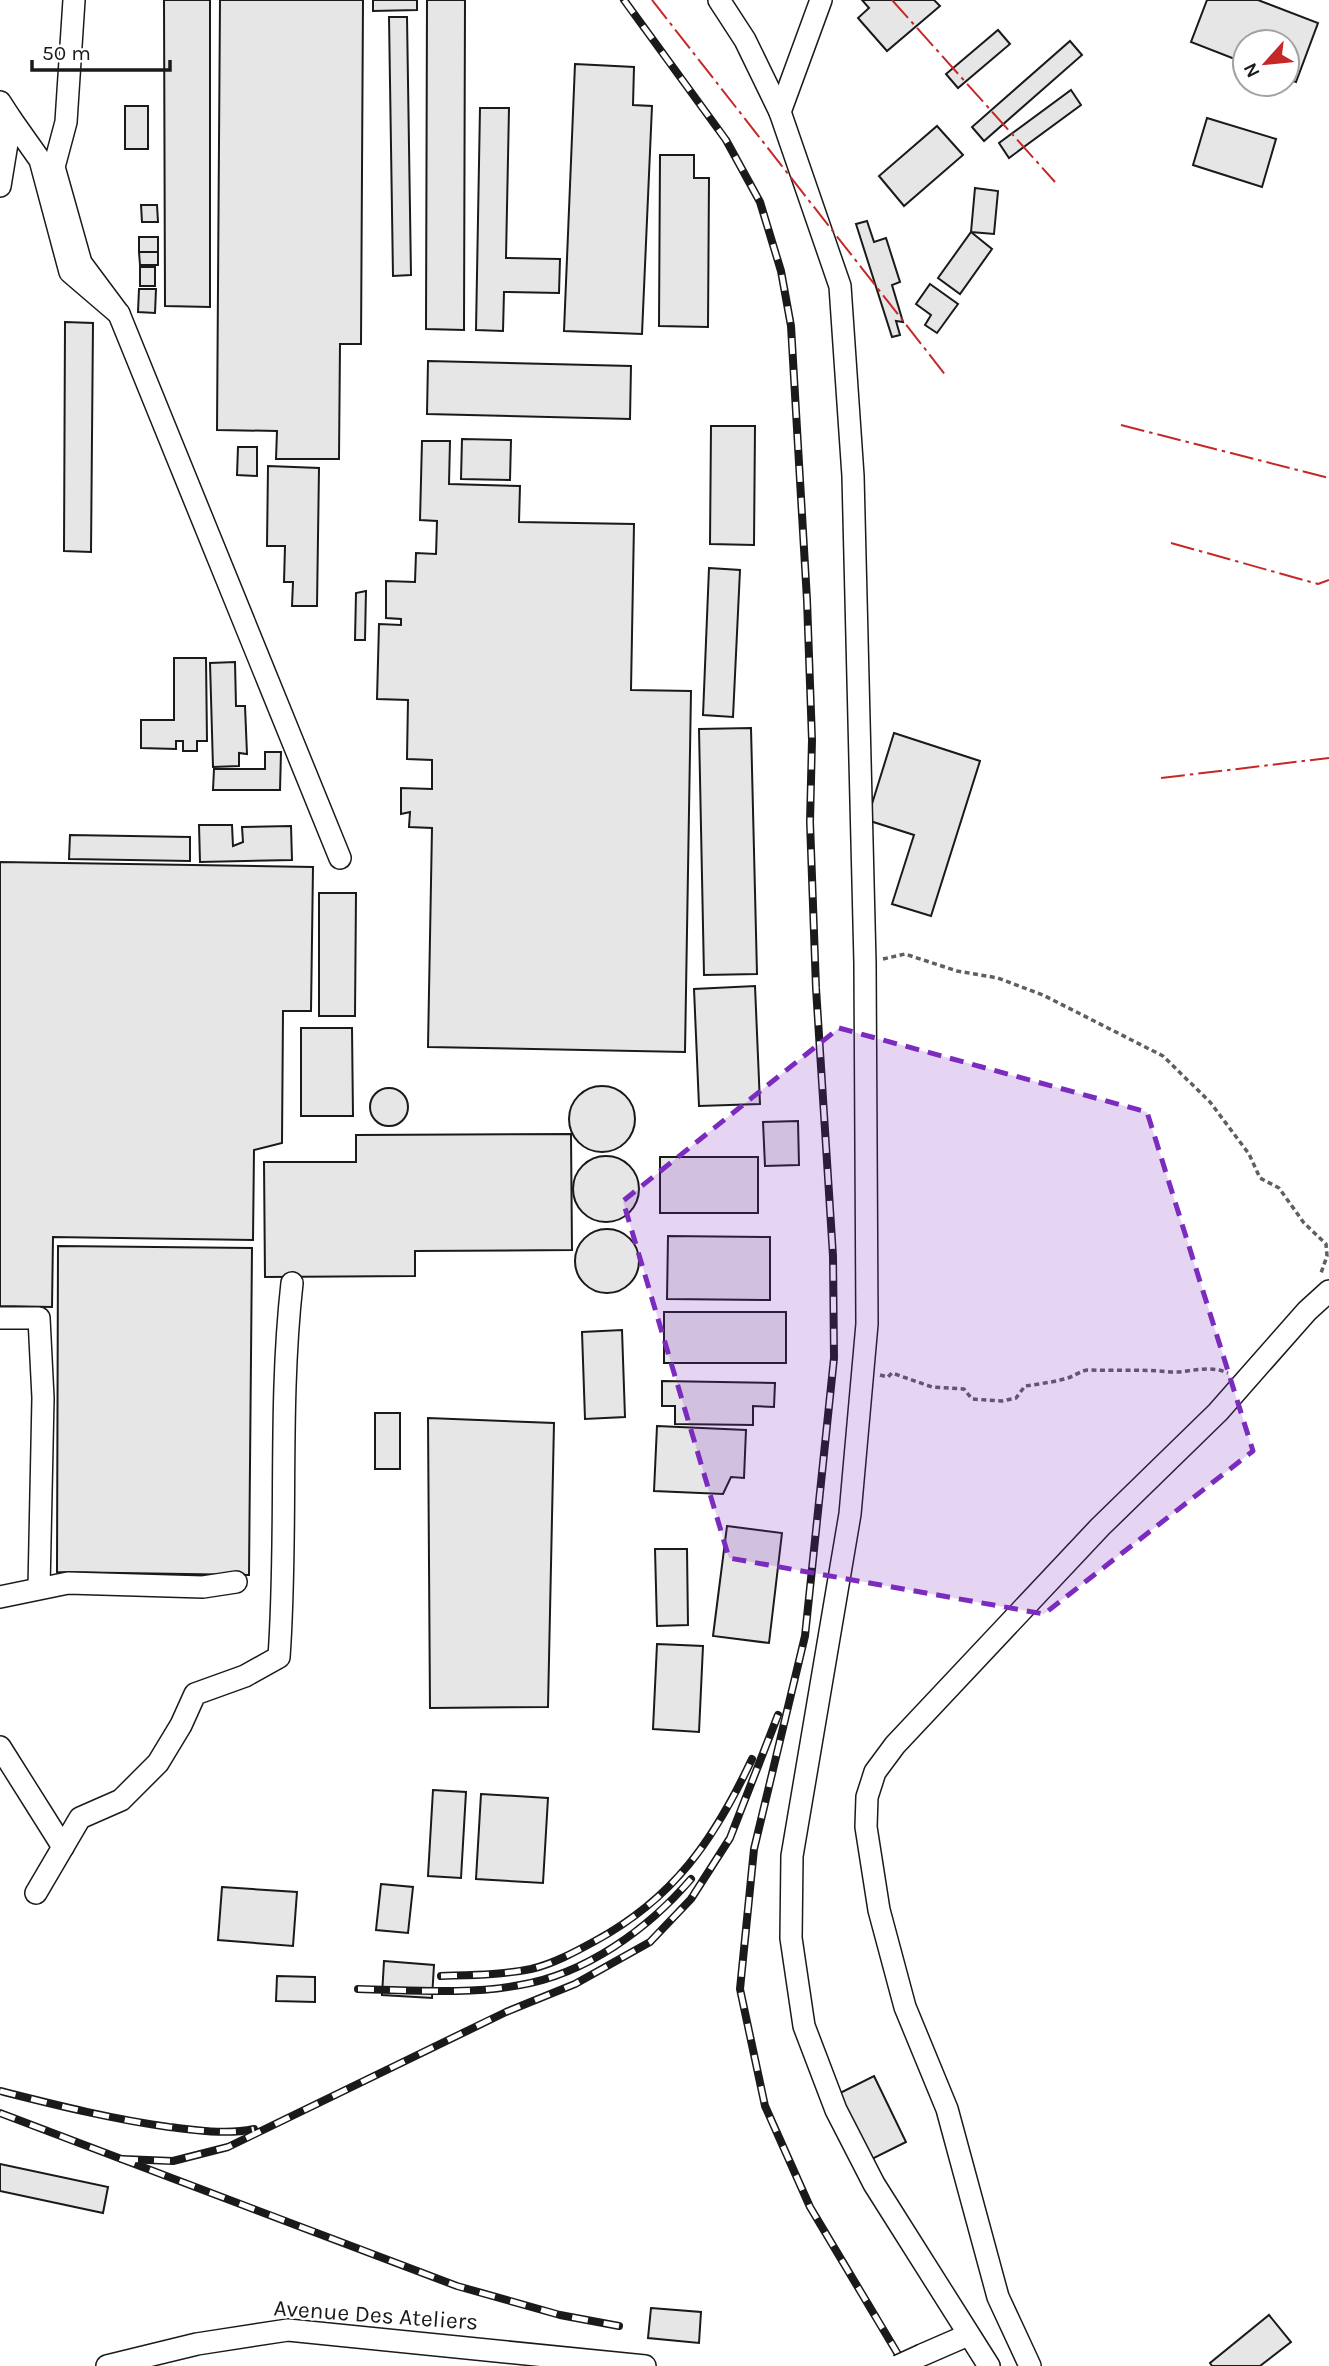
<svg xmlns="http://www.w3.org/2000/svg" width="1329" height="2366" font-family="Karla,sans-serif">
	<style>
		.building { fill: #e6e6e6; stroke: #1a1a1a; stroke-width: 2 }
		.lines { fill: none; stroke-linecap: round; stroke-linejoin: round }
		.minor-casing { stroke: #1a1a1a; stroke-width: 24 }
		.path { stroke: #5f5f5f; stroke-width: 3.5; stroke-dasharray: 5 3.5; stroke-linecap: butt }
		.minor { stroke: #fff; stroke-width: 21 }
		.rail-casing { stroke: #1a1a1a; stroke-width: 8 }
		.rail { stroke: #fff; stroke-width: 5; stroke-dasharray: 16; stroke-linecap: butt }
		.minor-bridge-casing { stroke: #1a1a1a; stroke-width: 24; stroke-linecap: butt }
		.minor-bridge { stroke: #fff; stroke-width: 21 }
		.power { stroke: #c62828; stroke-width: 2; stroke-dasharray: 24 5 3.5 5; stroke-linecap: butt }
		.marked { fill: #7b2cbf; fill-opacity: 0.2; stroke: #7b2cbf; stroke-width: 5; stroke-dasharray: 14 9; stroke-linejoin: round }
		.labels { text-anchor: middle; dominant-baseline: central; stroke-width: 5; stroke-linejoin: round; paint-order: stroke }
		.street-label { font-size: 23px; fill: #1a1a1a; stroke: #fff }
	</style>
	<rect width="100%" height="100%" fill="#fff"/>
	<g class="building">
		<path d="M164,0H210V307L165,306Z"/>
		<path d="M220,0H363L361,344H340L339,459H276L277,431L217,430Z"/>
		<path d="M373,0H417V10L373,11Z"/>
		<path d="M427,0H465L464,330L426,329Z"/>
		<path d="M862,0H934L940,6L887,51L858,18L869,8Z"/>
		<path d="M1207,0H1258L1318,23L1296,82L1287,79V42H1245V63L1191,42Z"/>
		<path d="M389,17H407L411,275L393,276Z"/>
		<path d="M998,30L1010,44L958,88L946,74Z"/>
		<path d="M1070,41L1082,55L984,141L972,127Z"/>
		<path d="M575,64L634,67L633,105L652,106L642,334L564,331Z"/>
		<path d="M1071,90L1081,105L1009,158L999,143Z"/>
		<rect x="125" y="106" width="23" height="43"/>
		<path d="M480,108H509L506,258L560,259L559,293L504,292L503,331L476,330Z"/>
		<path d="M1207,118L1276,139L1262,187L1193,165Z"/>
		<path d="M937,126L963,155L904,206L879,176Z"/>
		<path d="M660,155H694V178H709L708,327L659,326Z"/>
		<path d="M975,188L998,191L994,234L971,232Z"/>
		<path d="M141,205H157L158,222H142Z"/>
		<path d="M867,221L874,242L886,238L900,282L892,285L903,322L896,321L900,335L892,337L856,224Z"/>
		<path d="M971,232L992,249L960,294L938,278Z"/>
		<rect x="139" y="237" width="19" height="15"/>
		<path d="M139,252H158V265H140Z"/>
		<rect x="140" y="267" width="15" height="19"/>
		<path d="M930,284L958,304L937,333L925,325L931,315L916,304Z"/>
		<path d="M139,289H156L155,313L138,312Z"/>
		<path d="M65,322L93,323L91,552L64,551Z"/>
		<path d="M428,361L631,366L630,419L427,414Z"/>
		<path d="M711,426H755L754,545L710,544Z"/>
		<path d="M462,439L511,440L510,480L461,479Z"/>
		<path d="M422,441H450L449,484L520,486L519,522L634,524L631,690L691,691L685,1052L428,1047L432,828L409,827L410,812L401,814V788L432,789V760L407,759L408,700L377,699L379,624L401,625V619L386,618V581L415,582L416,553L436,554L437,521L420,520Z"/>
		<path d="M238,447H257V476L237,475Z"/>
		<path d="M268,466L319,468L317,606H292L293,582H284L285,546H267Z"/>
		<path d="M709,568L740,570L733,717L703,715Z"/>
		<path d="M366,591L365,640H355L356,593Z"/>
		<path d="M174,658H206L207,741H197V751H183V741H176V749L141,748V720H174Z"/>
		<path d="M235,662L236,706H245L247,754L239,753V766L213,767L210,663Z"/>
		<path d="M751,728L757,974L704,975L699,729Z"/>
		<path d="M894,733L980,761L931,916L892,904L914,835L867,820Z"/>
		<path d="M265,752H281L280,790H213L214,769H265Z"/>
		<path d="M199,825H232L233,846L243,842L242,827L291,826L292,860L200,862Z"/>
		<path d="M70,835L190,837V861L69,859Z"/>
		<path d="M0,862L313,867L311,1011H283L282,1143L254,1150L253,1240L53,1237L52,1307L0,1306Z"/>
		<path d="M319,893H356L355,1016H319Z"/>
		<path d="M755,986L760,1104L699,1106L694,989Z"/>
		<path d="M301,1028H352L353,1116H301Z"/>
		<circle cx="602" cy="1119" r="33"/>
		<circle cx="389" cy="1107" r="19"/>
		<path d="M798,1121L799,1165L765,1166L763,1122Z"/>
		<path d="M571,1134L572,1250L415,1251V1276L265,1277L264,1162H356V1135Z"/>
		<circle cx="606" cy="1189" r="33"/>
		<rect x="660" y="1157" width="98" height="56"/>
		<circle cx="607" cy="1261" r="32"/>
		<path d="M668,1236L770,1237V1300L667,1299Z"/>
		<path d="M58,1246L252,1248L249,1575L57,1572Z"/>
		<rect x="664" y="1312" width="122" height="51"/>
		<path d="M622,1330L625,1417L585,1419L582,1332Z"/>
		<path d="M662,1381L775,1383L774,1407L753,1406V1425L675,1424V1406H662Z"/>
		<rect x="375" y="1413" width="25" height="56"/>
		<path d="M428,1418L554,1423L548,1707L430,1708Z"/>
		<path d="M657,1426L746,1430L744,1478L731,1477L723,1494L654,1491Z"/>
		<path d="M727,1526L782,1533L769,1643L713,1636Z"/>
		<path d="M655,1549H687L688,1625L657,1626Z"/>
		<path d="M657,1644L703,1646L699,1732L653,1729Z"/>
		<path d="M433,1790L466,1792L461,1878L428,1876Z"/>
		<path d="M481,1794L548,1798L543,1883L476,1879Z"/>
		<path d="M381,1884L413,1887L408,1933L376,1930Z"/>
		<path d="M222,1887L297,1892L293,1946L218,1940Z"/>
		<path d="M384,1961L434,1965L432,1998L382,1995Z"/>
		<path d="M277,1976L315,1977V2002L276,2001Z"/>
		<path d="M874,2076L906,2142L870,2160L838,2094Z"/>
		<path d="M0,2164L108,2187L103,2213L0,2191Z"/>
		<path d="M651,2308L701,2312L699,2343L648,2338Z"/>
		<path d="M1269,2315L1291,2342L1260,2366H1212L1210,2363Z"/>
	</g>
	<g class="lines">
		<defs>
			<g id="minor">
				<path d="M719,0L745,40L780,112L840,286L853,476L865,963L867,1324L850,1514L792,1856L791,1938L804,2026L836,2110L874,2184L989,2366"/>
				<path d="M0,102L11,119L0,186"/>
				<path d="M780,112L821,0"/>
				<path d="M11,119L40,160L70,272L119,314L81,263L54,167L66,122L74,0"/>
				<path d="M119,314L340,858"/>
				<path d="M0,1318H39L43,1398L39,1588"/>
				<path d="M0,1597L68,1583L203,1587L236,1582"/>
				<path d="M0,1747L63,1847"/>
				<path d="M36,1893L80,1818L121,1800L158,1763L181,1725L195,1694L245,1676L279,1657C288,1532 278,1408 292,1283"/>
				<path d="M922,2355L968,2335"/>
				<path d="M107,2366L197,2344L288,2330L645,2366"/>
				<path d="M1030,2366L998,2297L947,2109L905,2007L879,1910L866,1827L867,1797L875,1772L895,1745L1100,1527L1218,1412L1307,1311L1329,1291"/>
			</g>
		</defs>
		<use href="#minor" class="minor-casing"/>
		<g class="path">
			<path d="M883,959L905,954L957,971L998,978L1043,995L1163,1056L1210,1102L1249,1154L1260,1178L1279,1188L1304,1223L1326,1244L1327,1256L1321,1273"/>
			<path d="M880,1375L888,1377L892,1373L932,1387L964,1389L972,1399L1002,1401L1016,1398L1025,1386C1039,1384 1054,1382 1068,1378C1074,1376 1082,1370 1088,1370C1115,1371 1143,1369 1170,1372C1190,1373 1207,1364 1228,1373"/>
		</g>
		<use href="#minor" class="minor"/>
		<defs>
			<g id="rail">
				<path d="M624,0L726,140L760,202L781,271L791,326L807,600L812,740L810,822L816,988L833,1256L834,1358L805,1636L754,1849L740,1989L765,2106L810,2207L905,2366"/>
				<path d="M441,1976C471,1975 501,1975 531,1969C553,1964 575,1952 595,1941C674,1898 714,1840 752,1759"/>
				<path d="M358,1989C412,1990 467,1995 520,1985C586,1974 648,1929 691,1879"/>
				<path d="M0,2091C56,2105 111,2119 169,2127C197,2130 226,2135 254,2129"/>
				<path d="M0,2113L457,2286L560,2315L619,2326"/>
				<path d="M122,2159L173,2161L228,2147L506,2012L575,1984L650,1942L691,1899L730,1838L778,1715"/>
			</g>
		</defs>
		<use href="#rail" class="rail-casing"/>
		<use href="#rail" class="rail"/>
		<defs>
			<path id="minor-bridge" d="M898,2366L922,2355"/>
		</defs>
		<use href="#minor-bridge" class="minor-bridge-casing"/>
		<use href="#minor-bridge" class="minor-bridge"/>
		<g class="power">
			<path d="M652,0L947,377"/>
			<path d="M892,0L1055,182"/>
			<path d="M1121,425L1329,478"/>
			<path d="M1171,543L1318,584L1329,580"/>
			<path d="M1161,778L1329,758"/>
		</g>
	</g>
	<path class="marked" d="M839,1028L1147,1112L1253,1451L1044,1614L729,1558L623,1201Z"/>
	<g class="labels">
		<g class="street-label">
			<text transform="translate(376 2315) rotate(4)">Avenue Des Ateliers</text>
		</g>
	</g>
	<g transform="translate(1266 63) rotate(243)"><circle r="33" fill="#ffffff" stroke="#a3a3a3" stroke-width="2"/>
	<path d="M0-5L12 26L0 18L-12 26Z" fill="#c62828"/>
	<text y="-10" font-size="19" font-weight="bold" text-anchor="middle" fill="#1a1a1a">N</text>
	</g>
	<path d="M32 60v10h138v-10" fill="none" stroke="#1a1a1a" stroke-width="3.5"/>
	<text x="42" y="60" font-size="21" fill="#1a1a1a" stroke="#ffffff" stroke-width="5" paint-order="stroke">50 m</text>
</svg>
